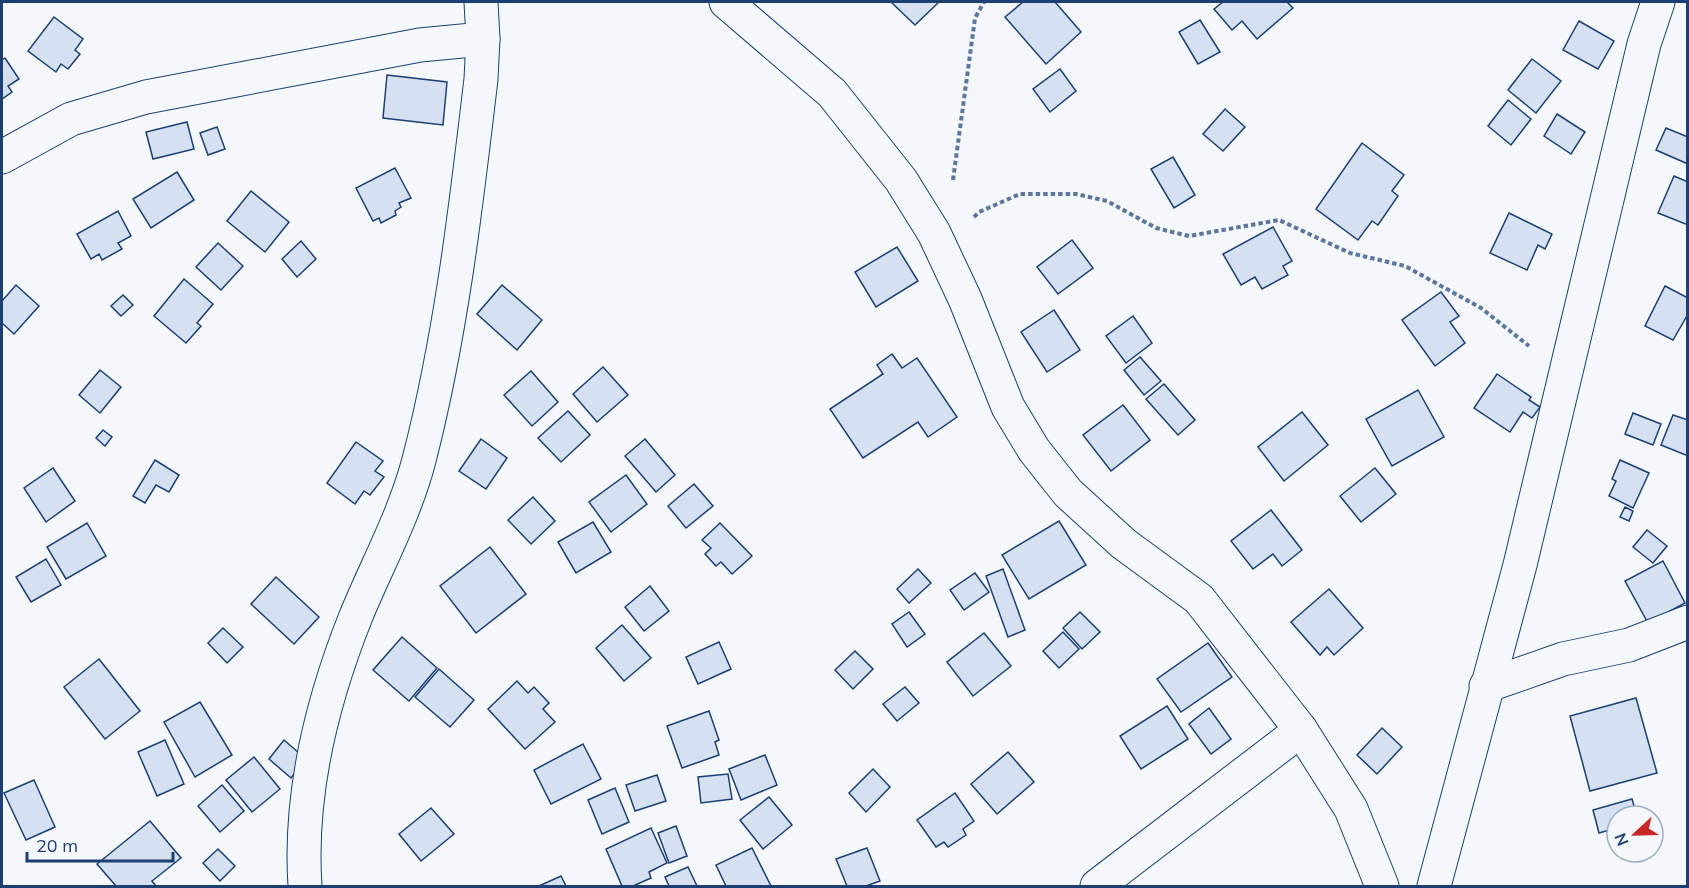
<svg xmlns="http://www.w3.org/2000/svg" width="1689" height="888" font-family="Mulish,sans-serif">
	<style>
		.building { fill: #d5e0f0; stroke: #1d3f73; stroke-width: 1.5 }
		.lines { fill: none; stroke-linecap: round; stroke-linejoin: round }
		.minor-casing { stroke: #1d3f73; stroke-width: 35 }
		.path { stroke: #5e769c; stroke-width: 4; stroke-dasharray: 4.5 3; stroke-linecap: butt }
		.minor { stroke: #f4f7fb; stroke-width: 33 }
	</style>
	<rect width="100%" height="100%" fill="#f4f7fb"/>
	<g class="building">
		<path d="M891,2H939L915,25Z"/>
		<path d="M1023,2H1055L1081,32L1046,64L1005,17Z"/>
		<path d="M1223,2H1287L1293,8L1257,39L1242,21L1232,30L1214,9Z"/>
		<path d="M54,17L83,39L75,50L80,54L68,69L61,64L56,72L28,51Z"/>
		<path d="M1200,20L1220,52L1198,64L1179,32Z"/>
		<path d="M1579,21L1614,41L1598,69L1563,50Z"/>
		<path d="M5,58L19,79L8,86L12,92L2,99V60Z"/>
		<path d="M1532,59L1561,81L1536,113L1508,90Z"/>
		<path d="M1060,69L1076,91L1050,112L1033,89Z"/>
		<path d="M387,75L447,82L443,125L383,118Z"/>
		<path d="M1508,100L1531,119L1511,145L1488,126Z"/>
		<path d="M1225,109L1245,127L1223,151L1203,134Z"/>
		<path d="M1557,114L1585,132L1571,154L1544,136Z"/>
		<path d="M187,122L194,149L153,159L146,132Z"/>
		<path d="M217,127L225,149L208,155L200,133Z"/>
		<path d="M1666,128L1688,137V164L1656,150Z"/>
		<path d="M1362,143L1404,175L1392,191L1398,196L1378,225L1372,221L1358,240L1316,209Z"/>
		<path d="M1173,157L1195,195L1174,208L1151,169Z"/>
		<path d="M395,168L411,198L399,203L401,207L395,211L396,215L381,223L379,218L373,221L356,188Z"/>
		<path d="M177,172L194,200L151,228L133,199Z"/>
		<path d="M1674,176L1688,182V225L1658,213Z"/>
		<path d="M251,191L289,222L265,252L227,221Z"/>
		<path d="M118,211L131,236L118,243L122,249L102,260L99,254L91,259L77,234Z"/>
		<path d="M1509,213L1552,234L1545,249L1538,245L1527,270L1490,253Z"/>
		<path d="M1273,227L1292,261L1283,266L1288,275L1262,289L1255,277L1241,285L1223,254Z"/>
		<path d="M1072,240L1093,268L1058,294L1037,267Z"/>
		<path d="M301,241L316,259L297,277L282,259Z"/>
		<path d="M218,243L243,266L221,290L196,267Z"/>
		<path d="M897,247L918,281L876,307L855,272Z"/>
		<path d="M184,279L213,304L197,323L201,326L186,343L154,316Z"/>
		<path d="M16,285L39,306L14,334L2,323V301Z"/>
		<path d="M502,285L542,320L517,350L477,314Z"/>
		<path d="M1665,286L1688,298V314L1673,340L1645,326Z"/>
		<path d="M1441,292L1459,316L1450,322L1465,343L1435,366L1402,320Z"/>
		<path d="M123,295L133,305L121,316L111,306Z"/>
		<path d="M1054,310L1080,350L1047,372L1021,332Z"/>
		<path d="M1133,316L1152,343L1126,363L1106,336Z"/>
		<path d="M892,354L902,368L917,358L957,417L928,437L918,422L863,458L830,409L883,374L877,365Z"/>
		<path d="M1140,357L1161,381L1144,395L1124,370Z"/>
		<path d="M603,367L628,395L597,422L573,394Z"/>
		<path d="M100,370L121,387L100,413L79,395Z"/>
		<path d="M531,371L558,402L532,426L504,395Z"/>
		<path d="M1497,374L1531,397L1529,400L1540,407L1532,418L1523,412L1510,432L1474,408Z"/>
		<path d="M1164,384L1195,420L1178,435L1146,399Z"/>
		<path d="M1418,390L1444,437L1392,466L1366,419Z"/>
		<path d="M1123,405L1150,440L1111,471L1083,435Z"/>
		<path d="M568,411L590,435L561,462L538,438Z"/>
		<path d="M1302,412L1328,445L1284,481L1258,447Z"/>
		<path d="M1633,413L1661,424L1653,445L1625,434Z"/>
		<path d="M1673,415L1688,420V456L1661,445Z"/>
		<path d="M103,430L112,437L105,446L96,438Z"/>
		<path d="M481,439L507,458L486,489L459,471Z"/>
		<path d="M645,439L675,475L656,492L625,456Z"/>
		<path d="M356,442L383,461L375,471L384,477L370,495L364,491L355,504L327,483Z"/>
		<path d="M155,460L179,475L169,492L156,485L145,503L133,496Z"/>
		<path d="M1620,460L1649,473L1633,508L1609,496L1616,481L1612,479Z"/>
		<path d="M53,468L75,501L46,522L24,488Z"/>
		<path d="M1375,468L1396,494L1361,522L1340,496Z"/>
		<path d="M626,475L647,504L611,532L589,502Z"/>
		<path d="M694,484L713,506L686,528L668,506Z"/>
		<path d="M533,497L555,521L531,544L508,520Z"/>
		<path d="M1625,507L1633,511L1629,521L1620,517Z"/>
		<path d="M1271,510L1302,550L1282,566L1273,554L1253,569L1231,541Z"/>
		<path d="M1059,521L1086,565L1029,599L1002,555Z"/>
		<path d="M593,522L611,552L576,573L558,542Z"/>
		<path d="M87,523L106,556L66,579L47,547Z"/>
		<path d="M720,523L752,556L732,574L721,562L716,566L705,554L711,548L702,540Z"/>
		<path d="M1647,530L1667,546L1653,563L1633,547Z"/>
		<path d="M490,547L526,594L476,633L440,586Z"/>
		<path d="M46,559L61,585L31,602L16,577Z"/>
		<path d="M1663,561L1685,603L1648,623L1625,581Z"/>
		<path d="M918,569L931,583L909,603L897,589Z"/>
		<path d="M1003,569L1025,630L1008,637L986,576Z"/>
		<path d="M975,573L989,592L964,610L950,590Z"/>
		<path d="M276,577L319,617L294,644L251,604Z"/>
		<path d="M650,586L669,611L644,631L625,607Z"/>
		<path d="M1329,589L1363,628L1334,655L1327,647L1320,655L1291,622Z"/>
		<path d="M909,612L925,634L907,647L892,624Z"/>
		<path d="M1080,612L1100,632L1082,649L1063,628Z"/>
		<path d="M622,625L651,658L624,681L596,648Z"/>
		<path d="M223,628L243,647L227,663L208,643Z"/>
		<path d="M1063,632L1079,649L1059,668L1043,651Z"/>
		<path d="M984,633L1011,666L973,696L947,662Z"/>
		<path d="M402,637L437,668L409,701L373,670Z"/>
		<path d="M719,642L731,669L698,684L686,657Z"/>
		<path d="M1208,643L1232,677L1181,712L1157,679Z"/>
		<path d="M855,651L873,669L853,689L835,670Z"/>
		<path d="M99,659L140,711L105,739L64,687Z"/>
		<path d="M439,669L474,700L450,727L415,697Z"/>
		<path d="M517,681L528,693L534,687L549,703L543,709L555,722L525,749L488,709Z"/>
		<path d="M905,687L919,703L897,721L883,704Z"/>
		<path d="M1636,698L1657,773L1590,791L1570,716Z"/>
		<path d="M200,702L232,755L195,777L164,722Z"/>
		<path d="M1167,706L1188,739L1141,769L1120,736Z"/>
		<path d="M1209,708L1231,739L1211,754L1189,724Z"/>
		<path d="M709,711L719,740L715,742L719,755L682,768L667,726Z"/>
		<path d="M1382,728L1402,747L1377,774L1357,755Z"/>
		<path d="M165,740L184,784L157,796L138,752Z"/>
		<path d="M284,740L306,759L291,778L269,759Z"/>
		<path d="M583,744L601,779L551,804L534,770Z"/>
		<path d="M1008,752L1034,782L997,814L971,784Z"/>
		<path d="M765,755L777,785L741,800L729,769Z"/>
		<path d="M254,757L280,789L252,812L226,780Z"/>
		<path d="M873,769L890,787L866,812L849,793Z"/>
		<path d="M728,774L732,799L701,803L698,777Z"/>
		<path d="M657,775L666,801L635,811L626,785Z"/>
		<path d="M34,780L55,827L26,840L4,793Z"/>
		<path d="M222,785L244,811L220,832L198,806Z"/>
		<path d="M615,788L629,822L602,834L588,800Z"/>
		<path d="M955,793L974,821L963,829L966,835L948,847L944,842L936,847L917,820Z"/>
		<path d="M769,797L792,825L763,849L740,820Z"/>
		<path d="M1632,799L1637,816H1617V828L1599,833L1593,810Z"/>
		<path d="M431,808L454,834L421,861L399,834Z"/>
		<path d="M150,821L181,858L152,881L156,886H116L97,864Z"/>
		<path d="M676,826L687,856L669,863L658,833Z"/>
		<path d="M651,828L667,863L649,872L651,878L633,886H622L606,849Z"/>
		<path d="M752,848L771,886H726L716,865Z"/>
		<path d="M867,848L880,881L866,886H847L836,859Z"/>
		<path d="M218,849L235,866L220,881L203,863Z"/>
		<path d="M688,867L697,886H669L665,877Z"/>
		<path d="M561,876L566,886H539Z"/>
	</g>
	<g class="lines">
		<defs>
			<g id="minor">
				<path d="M726,2L832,93L901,180L934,233L965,299L1008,407L1034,450L1068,493L1124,544L1199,599L1301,730L1351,809L1382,886"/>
				<path d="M2,157L71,119L146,97L420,45L483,39"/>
				<path d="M1486,686L1563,659L1629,645L1688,622"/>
				<path d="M305,886C299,796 322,701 356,616C377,565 405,514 419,460C451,336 466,207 481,79L483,39L481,2"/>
				<path d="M1097,886L1301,730"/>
				<path d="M1434,886L1520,565L1644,44L1658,2"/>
			</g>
		</defs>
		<use href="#minor" class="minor-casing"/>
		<g class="path">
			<path d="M953,180L975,18L984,2"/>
			<path d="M974,217L979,212L1020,194H1076L1107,201L1156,228L1189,236L1279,220L1350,253L1405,266L1481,308L1529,346"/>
		</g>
		<use href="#minor" class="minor"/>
	</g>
	<rect width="1689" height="888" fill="none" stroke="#1d3f73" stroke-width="6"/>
	<g transform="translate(1635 834) rotate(248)"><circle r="28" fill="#f4f7fb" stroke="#9eadc5" stroke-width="1.5"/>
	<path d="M0-4.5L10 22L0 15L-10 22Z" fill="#c62828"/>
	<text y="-9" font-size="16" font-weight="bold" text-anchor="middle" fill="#1d3f73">N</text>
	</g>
	<path d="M27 852v9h146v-9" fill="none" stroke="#1d3f73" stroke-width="3"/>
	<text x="36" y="852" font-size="18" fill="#1d3f73" stroke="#f4f7fb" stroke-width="4.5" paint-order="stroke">20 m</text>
</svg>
